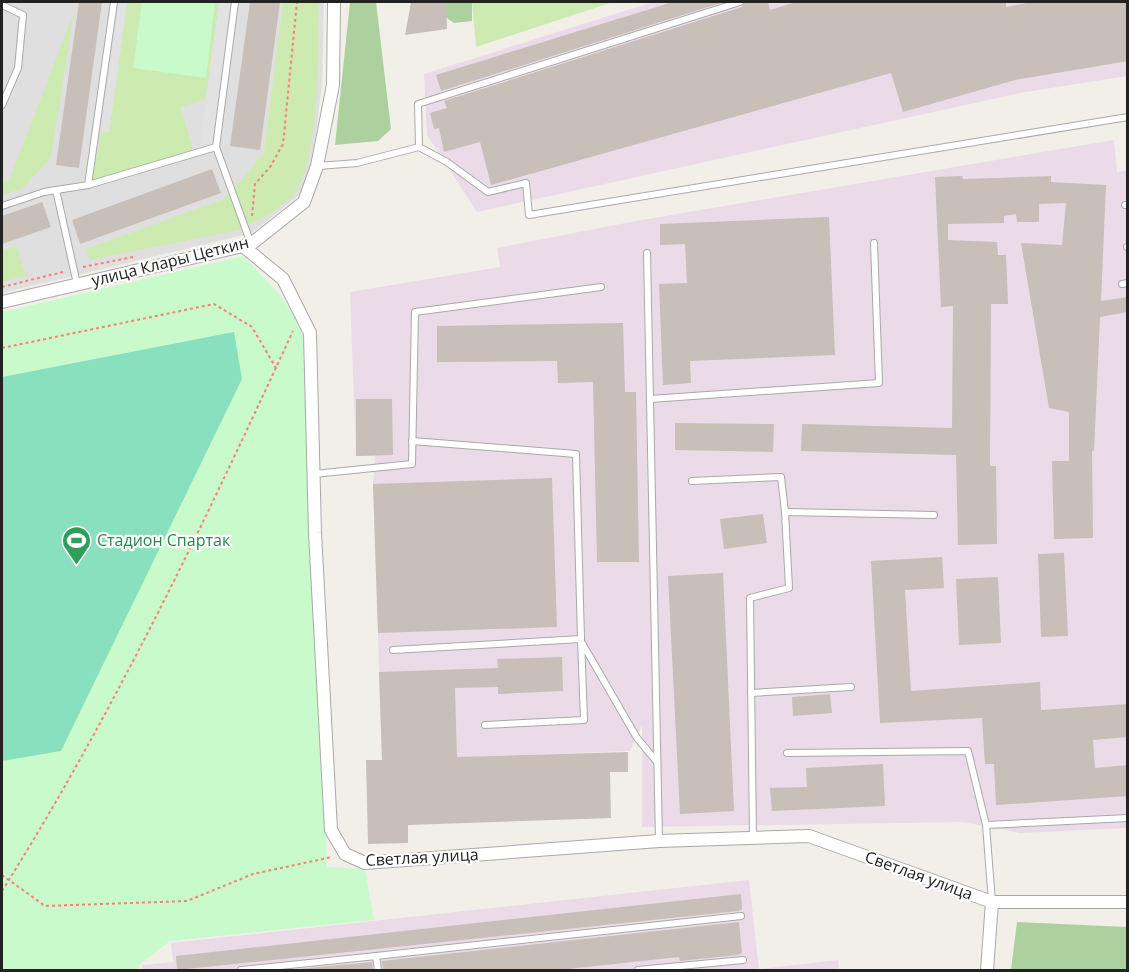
<svg xmlns="http://www.w3.org/2000/svg" width="1129" height="972" font-family="'Open Sans',sans-serif">
	<style>
		.residential { fill: #e0dfdf }
		.industrial { fill: #ebdbe8 }
		.grass { fill: #cdebb0 }
		.forest { fill: #add19e }
		.park { fill: #c8facc }
		.pitch { fill: #88e0be }
		.parking { fill: #e2e2e2 }
		.building { fill: #c7bfb8 }
		.lines { fill: none; stroke-linecap: round; stroke-linejoin: round }
		.service-casing { stroke: #a9a9a9; stroke-width: 8 }
		.minor-casing { stroke: #a9a9a9; stroke-width: 14 }
		.path { stroke: #fa8072; stroke-width: 2; stroke-dasharray: 3 3; stroke-linecap: butt }
		.service { stroke: #fff; stroke-width: 6 }
		.minor { stroke: #fff; stroke-width: 12 }
		.labels { text-anchor: middle; dominant-baseline: central; stroke-width: 4.5; stroke-linejoin: round; paint-order: stroke }
		.street-label { font-size: 16px; fill: #222; stroke: #fff }
		.leisure-label { font-size: 16px; fill: #27864d; stroke: #fff; text-anchor: start }
	</style>
	<rect width="100%" height="100%" fill="#f2efe9"/>
	<path class="residential" d="M2,2H324L322,84L312,165L299,195L252,233L2,293Z"/>
	<g class="industrial">
		<path d="M653,2H1127V76L1020,93L477,212L427,135L424,74Z"/>
		<path d="M1114,140L1117,172L1128,170L1127,828L1020,833L963,822L642,827V725L630,751L382,760L373,484L375,456H356L350,292L500,267L497,248L636,221Z"/>
		<path d="M749,880L759,969L838,960L839,970H143L142,965L173,962L171,943Z"/>
	</g>
	<g class="grass">
		<path d="M127,2H219L206,99L181,107L193,151L92,180L101,131L109,132Z"/>
		<path d="M283,2H319C318,49 320,148 298,188C289,204 255,223 239,230L90,260L86,249L224,199L264,153Z"/>
		<path d="M472,2H613L476,47Z"/>
		<path d="M74,12L51,157L23,188L2,195V181H9Z"/>
		<path d="M16,246L26,276L2,282V251Z"/>
	</g>
	<g class="forest">
		<path d="M350,2H376L391,129L378,141L335,145Z"/>
		<path d="M431,2H472V21L454,23L431,7Z"/>
		<path d="M1017,922L1127,927V970H1011Z"/>
	</g>
	<g class="park">
		<path d="M142,2H215L206,78L133,68Z"/>
		<path d="M243,256C275,290 297,307 308,355L327,867L365,869L374,920L170,941L139,965L137,970H2V312Z"/>
	</g>
	<path class="pitch" d="M234,332L242,379L61,751L2,761V377Z"/>
	<g class="parking">
		<path d="M119,2H127L109,133L101,131Z"/>
		<path d="M219,2H231L212,145L200,144Z"/>
	</g>
	<g class="building">
		<path d="M79,2H102L79,168L56,165Z"/>
		<path d="M250,2H280L260,150L230,146Z"/>
		<path d="M411,2H446L447,29L405,35Z"/>
		<path d="M673,2H724L441,91L436,75Z"/>
		<path d="M745,2H768L770,10L796,2H1006V7L1032,2H1128V61L1015,80L903,112L891,73L491,185L480,142L444,152L439,128L434,129L430,113L447,108L444,101L742,7Z"/>
		<path d="M212,169L221,193L80,244L72,220Z"/>
		<path d="M962,176L963,179L1051,176V182L1106,185L1101,301L1128,297V312L1100,317L1094,451H1092L1093,538L1054,539L1052,461H1069V412L1049,408L1021,243L1062,245L1066,203L1039,204V222H1017L1016,214L1004,216V223L948,224V240L997,242L998,255H1006L1008,304H991L990,466H996L997,544L958,545L956,455L801,451L802,424L952,428L953,306L941,307L935,177Z"/>
		<path d="M42,202L51,227L2,244V216Z"/>
		<path d="M829,217L835,355L690,361L691,383L663,385L659,284L687,283L685,244L660,245V224Z"/>
		<path d="M623,323L625,392H636L639,562H597L593,382L558,383L557,361L437,362V326Z"/>
		<path d="M356,399H392L393,455L356,456Z"/>
		<path d="M675,423L774,424L773,452L675,450Z"/>
		<path d="M552,478L557,627L378,633L373,484Z"/>
		<path d="M763,514L767,543L724,549L720,519Z"/>
		<path d="M1064,553L1068,636L1041,637L1038,554Z"/>
		<path d="M942,557L944,588L905,590L911,691L1040,682L1041,710L1128,704V737L1093,740L1095,768L1128,765V796L996,805L994,764H985L982,718L880,723L871,561Z"/>
		<path d="M723,573L734,811L680,814L668,576Z"/>
		<path d="M998,577L1001,643L959,645L956,579Z"/>
		<path d="M562,657L563,691L498,694V687L455,688L457,757L628,752V772H610L611,818L408,825V843L368,844L366,760H382L379,672L498,668L497,659Z"/>
		<path d="M830,694L832,713L793,716L792,697Z"/>
		<path d="M883,764L885,806L772,811L770,788L807,787L806,768Z"/>
		<path d="M741,894L742,909L738,911L177,970L176,956Z"/>
		<path d="M739,922L742,953L738,955L680,961L679,957L559,970H383L382,961Z"/>
		<path d="M372,962L373,970H287Z"/>
	</g>
	<g class="lines">
		<defs>
			<g id="service">
				<path d="M235,2L216,147L251,244"/>
				<path d="M2,5L23,15L18,68L2,105"/>
				<path d="M419,147L418,104L740,2"/>
				<path d="M318,166L357,163L419,147L447,162L488,192L526,183L529,215L1128,117"/>
				<path d="M88,185L114,2"/>
				<path d="M56,190L77,284"/>
				<path d="M1125,205H1128"/>
				<path d="M2,206L44,192L88,185L216,147"/>
				<path d="M1127,247H1128"/>
				<path d="M647,253L659,841"/>
				<path d="M1122,284L1128,283"/>
				<path d="M650,399L879,383L874,243"/>
				<path d="M314,474L412,464L415,312L601,287"/>
				<path d="M692,481L781,477L785,512"/>
				<path d="M582,643L637,738L657,762"/>
				<path d="M393,650L581,639L576,454L412,441"/>
				<path d="M751,693L851,687"/>
				<path d="M485,725L584,720L581,639"/>
				<path d="M787,753L968,751L986,825"/>
				<path d="M753,837L750,598L789,588L785,512L934,515"/>
				<path d="M992,902L986,825L1128,818"/>
				<path d="M376,956L741,916"/>
				<path d="M241,970L376,956L378,970"/>
				<path d="M638,970L743,960"/>
			</g>
			<g id="minor">
				<path d="M243,246L283,279L310,333L315,533L331,830L345,854L365,863L659,841L809,836L992,902H1128"/>
				<path d="M2,302L251,244L304,202L317,166L333,85L334,2"/>
				<path d="M987,970L992,902"/>
			</g>
		</defs>
		<use href="#service" class="service-casing"/>
		<use href="#minor" class="minor-casing"/>
		<g class="path">
			<path d="M252,216L255,184L270,167L283,144L297,2"/>
			<path d="M83,267L133,257"/>
			<path d="M2,287L63,272"/>
			<path d="M2,348L214,304L252,327L276,368"/>
			<path d="M2,875L45,906L187,901L253,874L332,857"/>
			<path d="M2,891C114,713 205,521 293,331"/>
		</g>
		<use href="#service" class="service"/>
		<use href="#minor" class="minor"/>
	</g>
	<defs>
		<symbol id="stadium-pin" viewBox="-11 -11 22 30"><path d="M0 17L-7.5 6A9.5 9.5 0 1 1 7.5 6Z" fill="#2e9e5b" stroke="#fff"/><path d="M0-5a6.5 5 0 1 0 0 10a6.5 5 0 1 0 0-10ZM-3.5-1.8h7v3.6h-7Z" fill="#fff"/></symbol>
	</defs>
	<g fill-rule="evenodd">
		<use href="#stadium-pin" x="60" y="524" width="33" height="45"/>
	</g>
	<g class="labels">
		<g class="street-label">
			<text transform="translate(170 261) rotate(-14)">улица Клары Цеткин</text>
			<text transform="translate(422 857) rotate(-3)">Светлая улица</text>
			<text transform="translate(919 875) rotate(20)">Светлая улица</text>
		</g>
		<g class="leisure-label">
			<text x="97" y="540">Стадион Спартак</text>
		</g>
	</g>
	<rect width="1129" height="972" fill="none" stroke="#222222" stroke-width="6"/>
</svg>
